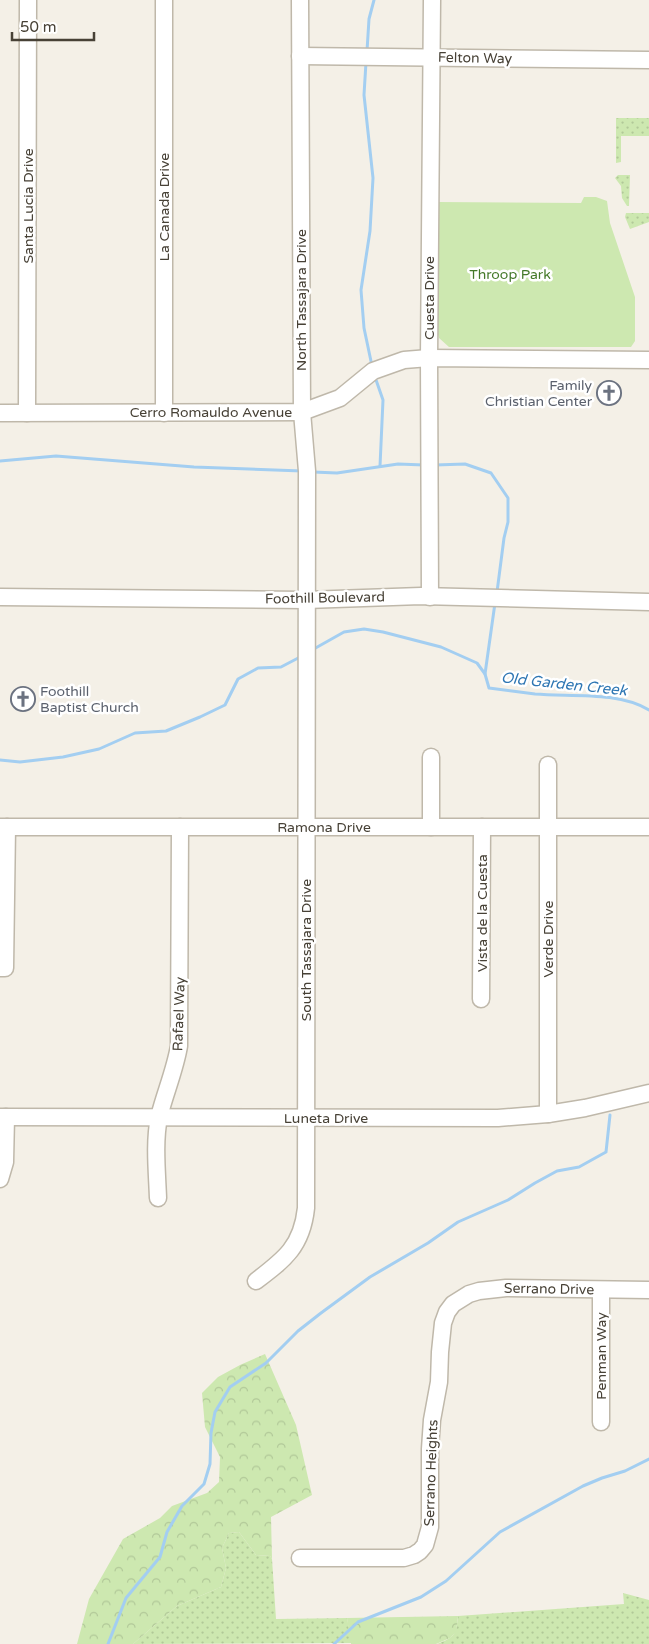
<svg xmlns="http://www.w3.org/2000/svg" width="649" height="1644" font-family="'Varela Round',sans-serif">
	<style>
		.grass { fill: url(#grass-dots) }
		.forest { fill: url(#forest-crowns) }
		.park { fill: #cde8b0 }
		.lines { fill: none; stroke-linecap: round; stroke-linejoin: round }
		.stream { stroke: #a3cef1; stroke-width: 3 }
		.minor-casing { stroke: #bfb8aa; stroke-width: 19 }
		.minor { stroke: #fff; stroke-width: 16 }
		.labels { text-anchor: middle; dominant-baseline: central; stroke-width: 5; stroke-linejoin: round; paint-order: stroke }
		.street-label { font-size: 14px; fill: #474136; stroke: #fff }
		.park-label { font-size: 14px; fill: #447929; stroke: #fff }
		.worship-label { font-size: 14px; fill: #5b616d; stroke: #fff; text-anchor: end }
		.water-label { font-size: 15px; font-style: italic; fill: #2e76b3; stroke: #fff }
	</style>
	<defs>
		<pattern id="grass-dots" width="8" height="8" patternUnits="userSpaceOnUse" patternTransform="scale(1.25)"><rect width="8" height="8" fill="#cde8b0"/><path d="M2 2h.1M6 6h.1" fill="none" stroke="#b1c898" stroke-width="1.8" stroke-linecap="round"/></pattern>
		<pattern id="forest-crowns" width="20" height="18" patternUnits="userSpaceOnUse" patternTransform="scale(1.25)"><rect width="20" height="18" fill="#cde8b0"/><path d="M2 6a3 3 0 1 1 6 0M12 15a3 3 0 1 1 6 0" fill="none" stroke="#b1c898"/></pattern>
	</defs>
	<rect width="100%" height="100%" fill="#f4f0e7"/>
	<g class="grass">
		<path d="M616,118H649V136H621V162L616,163Z"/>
		<path d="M618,175H630L629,206H627L622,198L621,186L615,178Z"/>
		<path d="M626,213H649V222L630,229L625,217Z"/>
		<path d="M239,1532L256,1555L270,1556L272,1559L276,1619L347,1618L352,1643L133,1644L177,1606L221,1587L226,1568L222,1548L229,1533Z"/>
		<path d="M623,1593L649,1600V1644H437C455,1637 456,1635 458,1616L624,1604Z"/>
	</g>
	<g class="forest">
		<path d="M265,1354L296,1425L312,1495L271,1517L272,1559L270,1556L256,1555L239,1532L229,1533L222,1548L226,1568L221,1587L177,1606L133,1644H77L89,1599L123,1539L160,1518L172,1506L207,1493L219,1482L220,1457L205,1427L202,1393L218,1377L240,1365Z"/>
		<path d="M458,1616L456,1632L450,1638L436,1644H351L347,1618Z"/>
	</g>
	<path class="park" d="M584,197H596L607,201L610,223L635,297V341L631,347H449L439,338L437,331V202L581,203Z"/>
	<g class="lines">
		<g class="stream">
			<path d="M367,51L369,19L374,0"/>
			<path d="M366,62L364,95L373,178L370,231L361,290L364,328L372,366"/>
			<path d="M375,377L383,400L380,466"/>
			<path d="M0,461L56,456L194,467L302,471"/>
			<path d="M435,465L465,464L491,473L508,498V522L504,538L497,592"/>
			<path d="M313,472L337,473L398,464L424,465"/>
			<path d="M312,650L344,632L364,629L383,632L441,647L477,663L485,674L489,688C504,690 520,692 535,694C570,697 618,691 649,710"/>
			<path d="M485,674L495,603"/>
			<path d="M0,760L20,762L63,757L99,749L135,733L166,731L200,717L225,705L238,679L258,668L281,667L302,656"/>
			<path d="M108,1644L126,1598L160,1557L167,1532L182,1506L204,1484L210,1464L211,1433L215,1412L230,1387L266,1363L298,1331L321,1313L370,1277L428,1243L458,1222L508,1200L535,1183L557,1171L579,1167L606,1152L610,1115"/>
			<path d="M334,1644L358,1622L421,1597L446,1581L500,1532L583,1486L602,1478L625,1471L649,1459"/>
		</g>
		<defs>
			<g id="minor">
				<path d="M300,56L649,60"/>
				<path d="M0,413L302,412L340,398L373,371L404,360L429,358L649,360"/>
				<path d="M27,413L28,0"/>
				<path d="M164,413V0"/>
				<path d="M0,597L306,600L421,596L649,602"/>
				<path d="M430,597L429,358L432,0"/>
				<path d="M0,827H649"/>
				<path d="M431,827V757"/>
				<path d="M0,968H5L7,827"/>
				<path d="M481,999L482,827"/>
				<path d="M548,1114V765"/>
				<path d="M0,1117L498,1118L548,1114L585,1108L649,1093"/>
				<path d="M0,1179L5,1162L6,1117"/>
				<path d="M158,1198C157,1171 154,1143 159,1117C165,1093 175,1070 179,1046L180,827"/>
				<path d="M256,1281C285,1259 302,1246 306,1208L307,471L302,412L300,0"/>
				<path d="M601,1290V1422"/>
				<path d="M300,1558H404L414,1555L420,1551L425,1545L430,1527V1449L432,1420L439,1382L440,1352L443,1323L447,1312L453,1304L469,1294L479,1291L506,1288L649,1290"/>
			</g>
		</defs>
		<use href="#minor" class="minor-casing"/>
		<use href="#minor" class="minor"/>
	</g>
	<defs>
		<symbol id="church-ring" viewBox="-11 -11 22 22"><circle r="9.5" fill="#fff" stroke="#6b7280" stroke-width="1.5"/><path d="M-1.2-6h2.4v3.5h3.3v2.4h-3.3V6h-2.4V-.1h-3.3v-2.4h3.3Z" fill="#6b7280"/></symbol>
	</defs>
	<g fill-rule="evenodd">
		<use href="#church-ring" x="595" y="379" width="28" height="28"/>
		<use href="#church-ring" x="9" y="685" width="28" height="28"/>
	</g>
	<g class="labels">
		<g class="street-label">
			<text transform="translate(475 58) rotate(1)">Felton Way</text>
			<text transform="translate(28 206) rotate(-90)">Santa Lucia Drive</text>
			<text transform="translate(164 207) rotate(-90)">La Canada Drive</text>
			<text transform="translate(429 298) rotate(-90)">Cuesta Drive</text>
			<text transform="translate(301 300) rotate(-90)">North Tassajara Drive</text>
			<text x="211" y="412">Cerro Romauldo Avenue</text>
			<text transform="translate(325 598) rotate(-1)">Foothill Boulevard</text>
			<text x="324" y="827">Ramona Drive</text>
			<text transform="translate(482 913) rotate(-90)">Vista de la Cuesta</text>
			<text transform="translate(548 939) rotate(-90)">Verde Drive</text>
			<text transform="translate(306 950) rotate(-90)">South Tassajara Drive</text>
			<text transform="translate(179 1014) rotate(-88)">Rafael Way</text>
			<text x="326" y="1118">Luneta Drive</text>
			<text transform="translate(549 1289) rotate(1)">Serrano Drive</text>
			<text transform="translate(601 1356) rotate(-90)">Penman Way</text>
			<text transform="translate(431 1473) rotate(-88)">Serrano Heights</text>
		</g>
		<g class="park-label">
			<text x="510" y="274">Throop Park</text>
		</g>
		<g class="worship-label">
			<text x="592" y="385">Family<tspan x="592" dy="16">Christian Center</tspan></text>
			<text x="40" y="691" text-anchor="start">Foothill<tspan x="40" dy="16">Baptist Church</tspan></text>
		</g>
		<g class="water-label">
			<text transform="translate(564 684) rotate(6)">Old Garden Creek</text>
		</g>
	</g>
	<path d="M12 32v8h82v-8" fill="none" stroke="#474136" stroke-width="2.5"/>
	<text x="20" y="32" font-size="15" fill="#474136" stroke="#ffffff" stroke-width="4" paint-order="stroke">50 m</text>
</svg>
